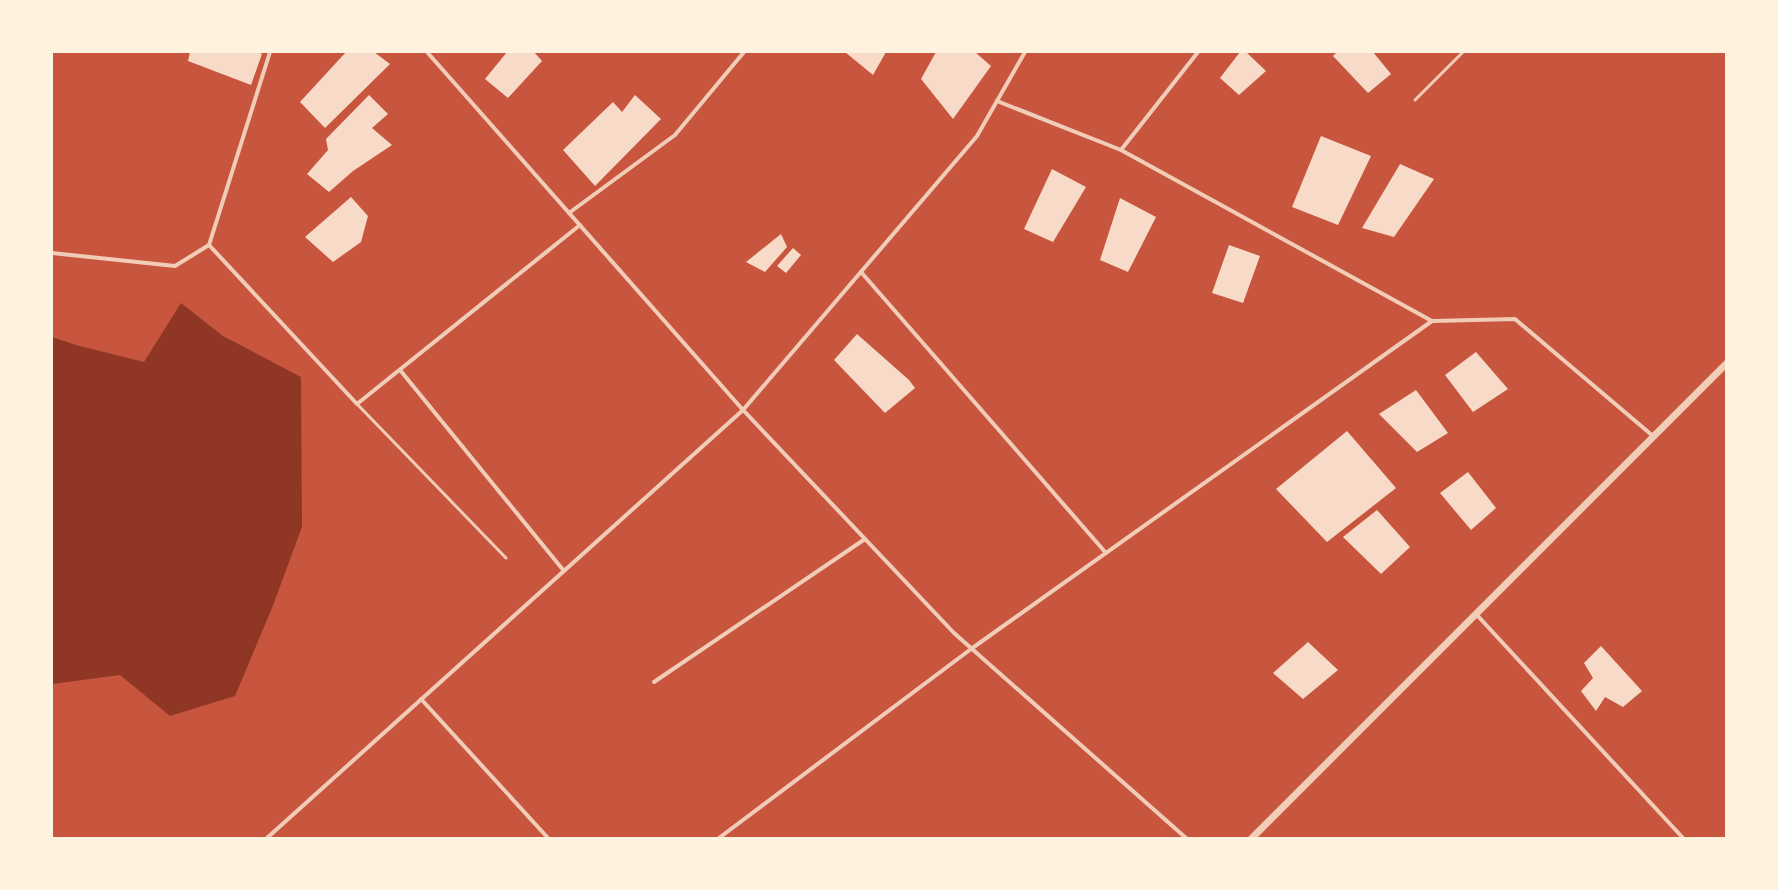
<svg xmlns="http://www.w3.org/2000/svg" width="1778" height="890" font-family="'Public Sans',sans-serif">
	<style>
		.water { fill: #8f3625 }
		.building { fill: #f7dbc8 }
		.lines { fill: none; stroke-linecap: round; stroke-linejoin: round }
		.service { stroke: #f1ccb7; stroke-width: 3 }
		.minor { stroke: #f1ccb7; stroke-width: 4 }
		.tertiary { stroke: #f1ccb7; stroke-width: 7 }
	</style>
	<rect width="100%" height="100%" fill="#c8553d"/>
	<path class="water" d="M181,303L223,336L301,377L302,527L272,608L235,696L170,716L120,675L52,684V337L76,345L144,362Z"/>
	<g class="building">
		<path d="M190,52H258L262,54L251,85L188,61Z"/>
		<path d="M346,52H374L390,64L325,128L300,102Z"/>
		<path d="M507,52H534L542,61L508,98L485,79Z"/>
		<path d="M845,52H886L873,75Z"/>
		<path d="M936,52H975L991,66L953,119L921,79Z"/>
		<path d="M1240,52H1246L1266,71L1239,95L1220,78Z"/>
		<path d="M1337,52H1373L1391,74L1368,93L1333,56Z"/>
		<path d="M369,95L388,114L372,128L392,145L353,171L329,192L307,174L328,150L326,139Z"/>
		<path d="M635,95L661,119L595,186L563,150L613,102L622,112Z"/>
		<path d="M1321,136L1371,156L1338,225L1292,207Z"/>
		<path d="M1400,164L1434,179L1394,237L1362,228Z"/>
		<path d="M1052,169L1086,187L1053,242L1024,229Z"/>
		<path d="M351,197L368,216L361,242L333,262L305,237Z"/>
		<path d="M1120,198L1156,217L1128,272L1100,260Z"/>
		<path d="M781,234L787,247L765,272L746,262Z"/>
		<path d="M1229,245L1260,256L1243,303L1212,293Z"/>
		<path d="M793,248L801,255L786,273L777,266Z"/>
		<path d="M857,334L909,380L915,388L885,413L834,360Z"/>
		<path d="M1476,352L1508,389L1473,412L1445,375Z"/>
		<path d="M1416,390L1448,433L1417,452L1379,414Z"/>
		<path d="M1347,431L1396,488L1327,542L1276,489Z"/>
		<path d="M1468,472L1496,508L1471,530L1440,493Z"/>
		<path d="M1377,510L1410,547L1381,574L1343,537Z"/>
		<path d="M1308,642L1338,670L1303,699L1273,673Z"/>
		<path d="M1601,646L1642,691L1623,707L1605,697L1596,711L1581,691L1593,678L1584,663Z"/>
	</g>
	<g class="lines">
		<g class="service">
			<path d="M1415,100L1463,52"/>
			<path d="M357,404L506,558"/>
		</g>
		<g class="minor">
			<path d="M270,52L209,245L357,404L580,225"/>
			<path d="M427,52L743,410L954,633L1186,838"/>
			<path d="M997,101L1121,150L1432,321"/>
			<path d="M1121,150L1198,52"/>
			<path d="M569,213L675,135L744,52"/>
			<path d="M52,253L175,266L209,245"/>
			<path d="M861,272L1106,553"/>
			<path d="M400,370L564,571"/>
			<path d="M1476,614L1683,838"/>
			<path d="M654,682L865,539"/>
			<path d="M421,699L548,838"/>
			<path d="M267,838L743,410L977,136L1025,52"/>
			<path d="M719,838L971,649L1432,321L1515,319L1653,436"/>
		</g>
		<path class="tertiary" d="M1252,838L1726,364"/>
	</g>
	<rect width="1778" height="890" fill="none" stroke="#fff3e0" stroke-width="106"/>
</svg>
